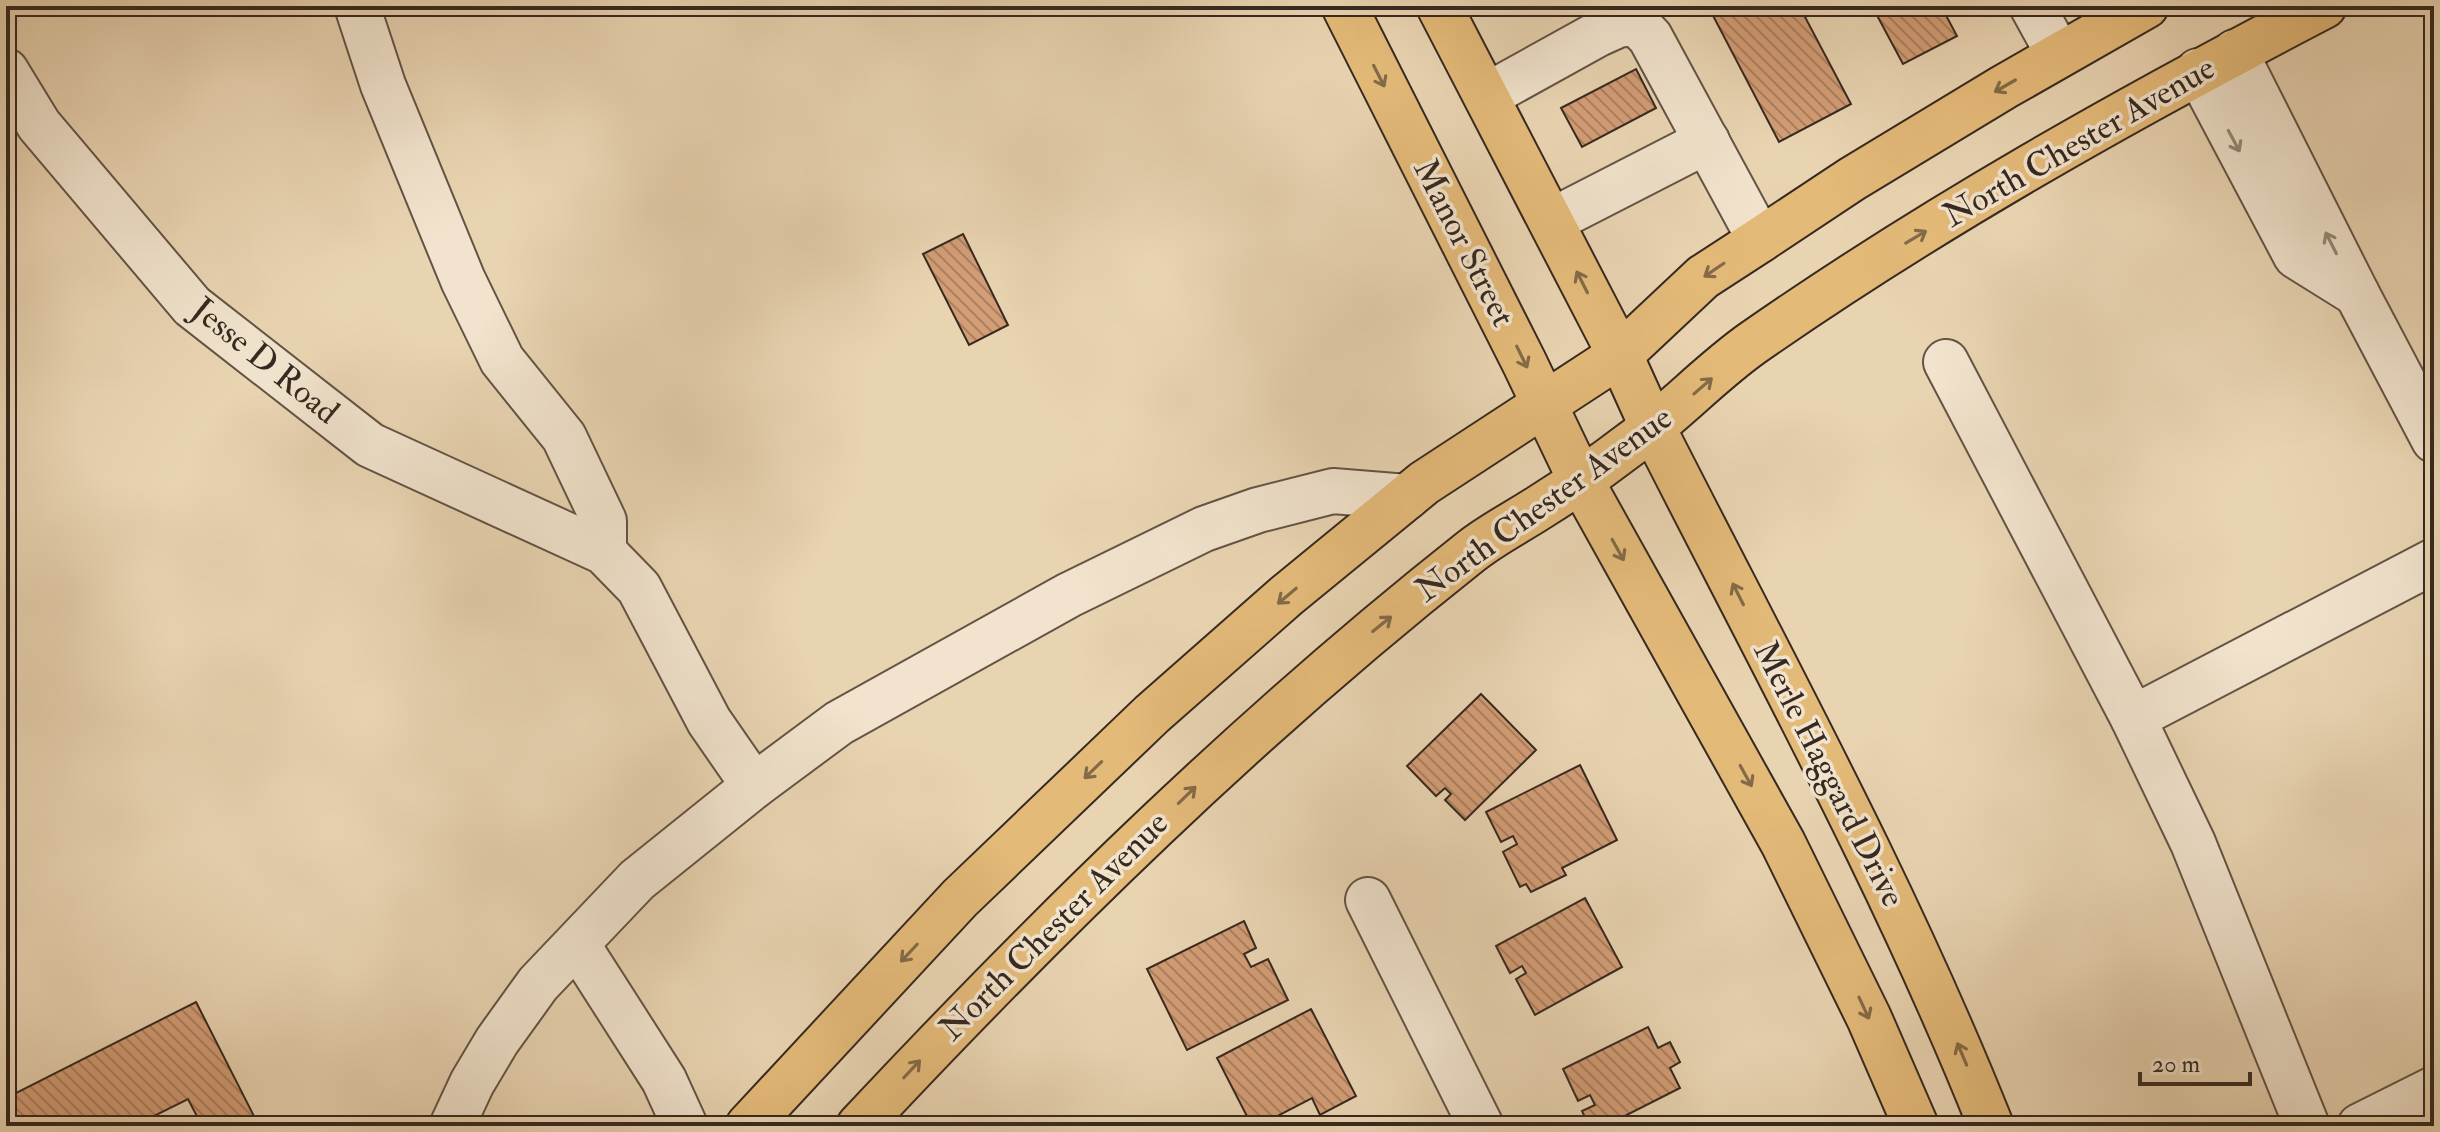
<svg xmlns="http://www.w3.org/2000/svg" width="2440" height="1132" font-family="'IM FELL Double Pica',serif">
	<style>
		.building { fill: url(#building-back-hatch); stroke: #362920; stroke-width: 2 }
		.lines { fill: none; stroke-linecap: round; stroke-linejoin: round }
		.minor-casing { stroke: #635444; stroke-width: 48 }
		.major-casing { stroke: #362920; stroke-width: 48 }
		.minor { stroke: #f1e3cd; stroke-width: 44 }
		.major { stroke: #e4ba79; stroke-width: 44 }
		.oneway { stroke: #846a48 }
		.oneway2 { stroke: #948676 }
		.labels { text-anchor: middle; dominant-baseline: central; stroke-width: 7; stroke-linejoin: round; paint-order: stroke }
		.street-label { font-size: 34px; fill: #362920; stroke: #f1e3cd }
	</style>
	<defs>
		<pattern id="building-back-hatch" width="6" height="6" patternUnits="userSpaceOnUse" patternTransform="scale(2)"><rect width="6" height="6" fill="#d39d76"/><path d="M-1 5l2 2M0 0l6 6M5-1l2 2" fill="none" stroke="#ac8060"/></pattern>
	</defs>
	<rect width="100%" height="100%" fill="#e9d4b2"/>
	<filter id="stains"><feTurbulence type="fractalNoise" baseFrequency=".0025" numOctaves="4"/><feColorMatrix values="0 0 0 0 .2 0 0 0 0 .09 0 0 0 0 .02 0 0 0 .5 -.17"/></filter>
	<radialGradient id="worn" r=".72"><stop offset=".6" stop-color="#630" stop-opacity="0"/><stop offset="1" stop-color="#630" stop-opacity=".3"/></radialGradient>
	<g class="building">
		<path d="M1708,6H1819L1821,9L1805,17L1851,104L1779,142Z"/>
		<path d="M1872,6H1941L1957,36L1903,64Z"/>
		<path d="M1636,69L1656,108L1582,147L1561,108Z"/>
		<path d="M963,234L1008,325L969,345L923,254Z"/>
		<path d="M1481,694L1536,750L1465,820L1445,800L1451,794L1445,788L1436,796L1407,766Z"/>
		<path d="M1580,765L1617,840L1562,868L1566,875L1531,892L1526,884L1520,887L1503,852L1517,844L1513,836L1501,842L1486,812Z"/>
		<path d="M1585,898L1622,967L1535,1015L1516,979L1526,973L1522,966L1510,973L1496,946Z"/>
		<path d="M1244,921L1256,948L1244,954L1251,967L1268,959L1288,1000L1187,1050L1147,969Z"/>
		<path d="M196,1002L259,1126H202L188,1099L134,1126H6V1098Z"/>
		<path d="M1311,1009L1356,1096L1320,1115L1312,1098L1258,1126H1252L1217,1058Z"/>
		<path d="M1648,1027L1658,1048L1670,1042L1680,1062L1670,1068L1680,1088L1605,1126H1589L1582,1111L1595,1105L1590,1095L1578,1101L1563,1069Z"/>
	</g>
	<g class="lines">
		<defs>
			<g id="minor">
				<path d="M357,6L383,85L463,280L502,360L564,437L604,521V552"/>
				<path d="M2032,6L2059,55"/>
				<path d="M6,71L39,125L192,306L370,445L604,552L639,588L709,721L754,786"/>
				<path d="M2198,71L2296,256L2357,294L2235,52"/>
				<path d="M1486,96L1598,34L1618,25L1636,23L1650,37L1760,240"/>
				<path d="M1551,221L1707,141"/>
				<path d="M2357,294L2434,440"/>
				<path d="M1946,362L2133,718L2193,843L2307,1126"/>
				<path d="M2133,718L2434,561"/>
				<path d="M1368,900L1481,1126"/>
				<path d="M577,944L664,1080L685,1126"/>
				<path d="M452,1126L472,1083L497,1041L538,984L637,880L754,786L839,723L1069,595L1204,529L1258,510L1333,491L1407,497"/>
				<path d="M2360,1126L2434,1089"/>
			</g>
			<g id="major">
				<path d="M1344,6L1524,362L1581,481L1783,843L1869,1018L1916,1126"/>
				<path d="M1439,6L1620,355L1653,428C1770,659 1895,885 1991,1126"/>
				<path d="M748,1126L960,898L1152,714L1286,596L1424,483L1620,355L1703,277L1760,240L1852,179L2004,87L2146,6"/>
				<path d="M859,1126C1050,922 1250,726 1470,552C1491,535 1517,522 1540,507C1572,487 1602,466 1632,443C1675,412 1711,372 1754,342C1935,216 2128,108 2324,6"/>
			</g>
		</defs>
		<use href="#minor" class="minor-casing"/>
		<use href="#major" class="major-casing"/>
		<use href="#minor" class="minor"/>
		<use href="#major" class="major"/>
	</g>
	<defs><path id="oneway-shaft" d="M-6 0H5M1.5-3L5.5 0L1.5 3" fill="none" stroke-width="1.6" stroke-linecap="round" stroke-linejoin="round" transform="scale(2)"/></defs>
	<g class="oneway">
		<use href="#oneway-shaft" transform="translate(1379 76) rotate(63)"/>
		<use href="#oneway-shaft" transform="translate(2005 86) rotate(150)"/>
		<use href="#oneway-shaft" transform="translate(1916 237) rotate(-31)"/>
		<use href="#oneway-shaft" transform="translate(1714 270) rotate(146)"/>
		<use href="#oneway-shaft" transform="translate(1582 282) rotate(-117)"/>
		<use href="#oneway-shaft" transform="translate(1522 357) rotate(64)"/>
		<use href="#oneway-shaft" transform="translate(1703 386) rotate(-41)"/>
		<use href="#oneway-shaft" transform="translate(1618 550) rotate(61)"/>
		<use href="#oneway-shaft" transform="translate(1738 594) rotate(-117)"/>
		<use href="#oneway-shaft" transform="translate(1287 596) rotate(140)"/>
		<use href="#oneway-shaft" transform="translate(1382 624) rotate(-39)"/>
		<use href="#oneway-shaft" transform="translate(1093 770) rotate(136)"/>
		<use href="#oneway-shaft" transform="translate(1746 776) rotate(61)"/>
		<use href="#oneway-shaft" transform="translate(1187 795) rotate(-44)"/>
		<use href="#oneway-shaft" transform="translate(909 953) rotate(133)"/>
		<use href="#oneway-shaft" transform="translate(1864 1008) rotate(65)"/>
		<use href="#oneway-shaft" transform="translate(1962 1054) rotate(-113)"/>
		<use href="#oneway-shaft" transform="translate(912 1069) rotate(-47)"/>
	</g>
	<g class="oneway2">
		<use href="#oneway-shaft" transform="translate(2234 141) rotate(62)"/>
		<use href="#oneway-shaft" transform="translate(2331 243) rotate(-117)"/>
	</g>
	<g class="labels">
		<g class="street-label">
			<text transform="translate(2079 142) rotate(-30)">North Chester Avenue</text>
			<text transform="translate(1464 243) rotate(63)">Manor Street</text>
			<text transform="translate(265 361) rotate(39)">Jesse D Road</text>
			<text transform="translate(1544 504) rotate(-36)">North Chester Avenue</text>
			<text transform="translate(1829 774) rotate(63)">Merle Haggard Drive</text>
			<text transform="translate(1054 926) rotate(-45)">North Chester Avenue</text>
		</g>
	</g>
	<rect width="2440" height="1132" fill="none" stroke="#e9d4b2" stroke-width="32"/>
	<rect x="8" y="8" width="2424" height="1116" fill="none" stroke="#362920" stroke-width="4"/>
	<rect x="16" y="16" width="2408" height="1100" fill="none" stroke="#362920" stroke-width="2"/>
	<path d="M2140 1072v12h110v-12" fill="none" stroke="#362920" stroke-width="4"/>
	<text x="2152" y="1072" font-size="24" fill="#362920" stroke="#f1e3cd" stroke-width="6" paint-order="stroke">20 m</text>
	<rect width="100%" height="100%" filter="url(#stains)"/>
	<rect width="100%" height="100%" fill="url(#worn)"/>
</svg>
